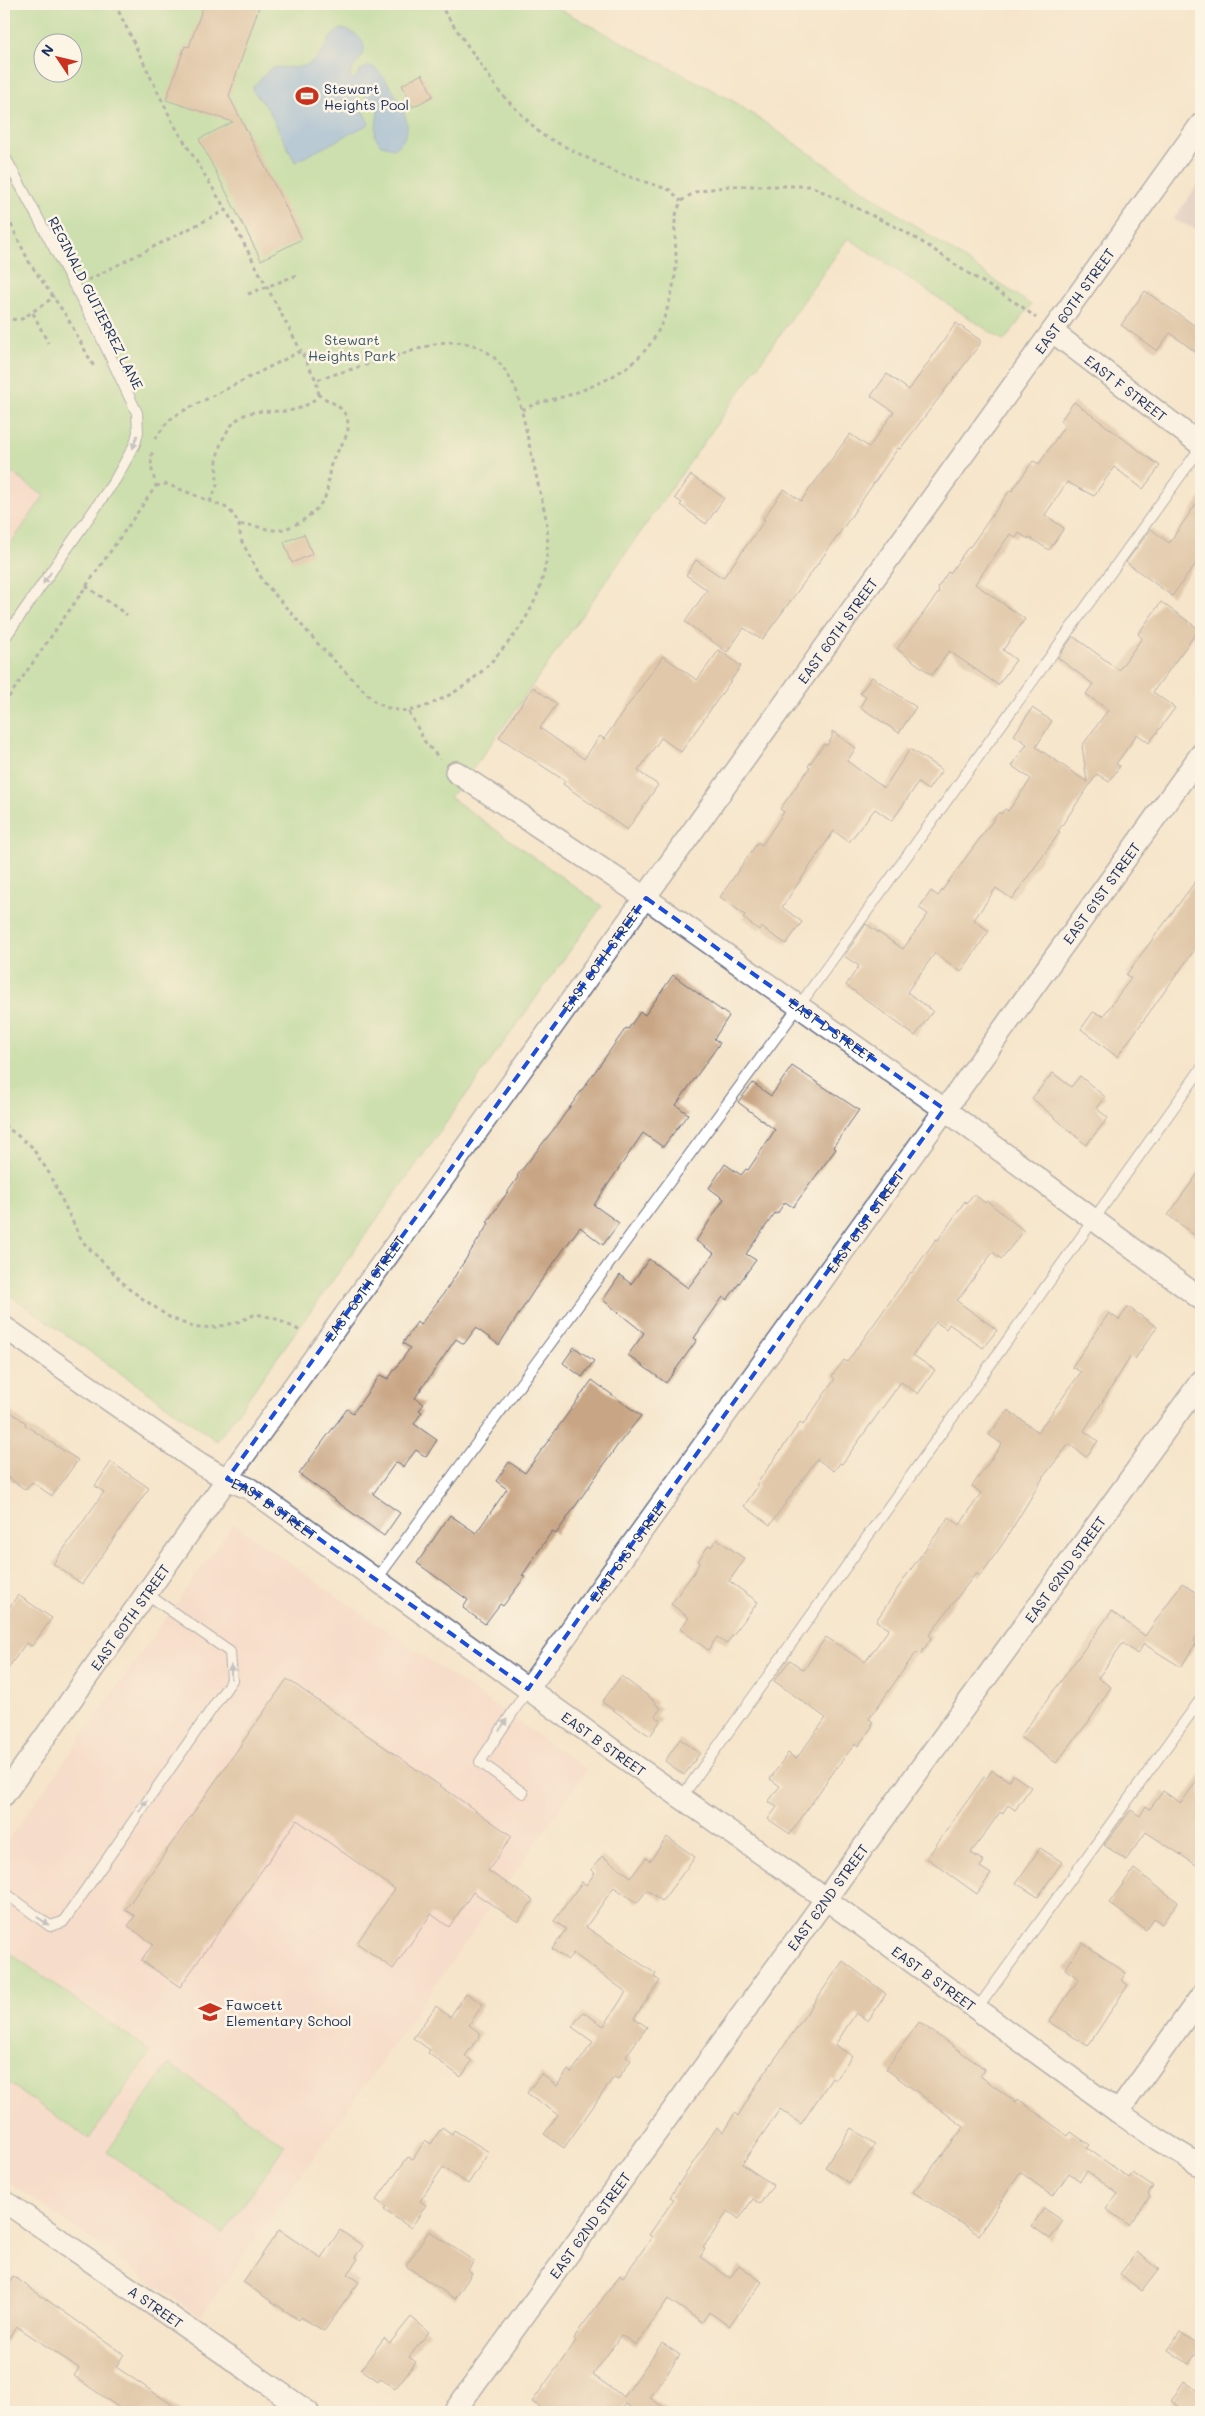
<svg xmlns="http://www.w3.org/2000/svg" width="1205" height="2416" font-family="Mali,sans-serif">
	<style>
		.built { fill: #f7d1c9 }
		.industrial { fill: #d2bfc1 }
		.green { fill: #9cd88c; stroke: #5c8475; fill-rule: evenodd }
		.water { fill: #71a9e0; stroke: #466c9f }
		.building { fill: #c8a584 }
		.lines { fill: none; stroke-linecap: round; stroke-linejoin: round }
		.lane-casing { stroke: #676f84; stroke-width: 12 }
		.street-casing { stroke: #676f84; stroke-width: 24 }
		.path { stroke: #676f84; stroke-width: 3; stroke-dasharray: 4 4; stroke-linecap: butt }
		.lane { stroke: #fff; stroke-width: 10 }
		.street { stroke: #fff; stroke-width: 21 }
		.oneway { fill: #8d97ae }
		.marked { fill: none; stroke: #1d4ed8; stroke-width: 4; stroke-dasharray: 10 6; stroke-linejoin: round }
		.labels { text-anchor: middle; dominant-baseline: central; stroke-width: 5; stroke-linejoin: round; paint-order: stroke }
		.poi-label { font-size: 14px; fill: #1b2f5e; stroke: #fcf5e5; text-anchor: start }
		.street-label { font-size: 14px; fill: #1b2f5e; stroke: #fcf5e5 }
		.park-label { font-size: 14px; fill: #3b596a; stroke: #fcf5e5 }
	</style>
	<rect width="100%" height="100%" fill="#fcf5e5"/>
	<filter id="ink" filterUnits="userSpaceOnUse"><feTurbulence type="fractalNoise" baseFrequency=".02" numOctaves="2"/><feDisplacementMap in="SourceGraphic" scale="10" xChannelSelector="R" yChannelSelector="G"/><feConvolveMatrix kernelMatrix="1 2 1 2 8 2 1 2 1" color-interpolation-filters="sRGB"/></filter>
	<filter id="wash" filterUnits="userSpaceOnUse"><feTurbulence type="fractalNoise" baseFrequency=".0096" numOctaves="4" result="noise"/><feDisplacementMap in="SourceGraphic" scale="20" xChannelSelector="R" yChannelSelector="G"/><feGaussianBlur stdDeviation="1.12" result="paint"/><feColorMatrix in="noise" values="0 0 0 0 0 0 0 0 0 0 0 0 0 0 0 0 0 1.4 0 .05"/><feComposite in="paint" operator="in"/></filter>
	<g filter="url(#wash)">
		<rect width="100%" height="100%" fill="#f5e5cb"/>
		<g class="built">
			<path d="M4,467L44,496L4,553Z"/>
			<path d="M233,1524L587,1770L201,2317L4,2178V1846Z"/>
		</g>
		<path class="industrial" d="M1201,180V231L1173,220Z"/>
		<g class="green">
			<path d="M4,4H550L733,101L1031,305L1004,341L848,238L479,761L450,797L602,906L217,1441L4,1291V553L44,496L4,467ZM42,42H72V72H42Z"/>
			<path d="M4,1949L151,2052L89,2139L4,2080Z"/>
			<path d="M169,2064L285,2145L223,2234L107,2152Z"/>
		</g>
		<path class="water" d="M341,29C352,30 368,40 363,53C360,63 350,66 350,78L355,79L360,70L370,66C384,70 406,111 407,125C408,135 402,144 394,148L381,145L375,136L378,110L368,98L353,88L369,124L295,162L268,109L253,91V87L271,68C283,66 295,70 307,65C325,57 325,37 341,29Z"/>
		<g id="blocks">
			<g class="building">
				<path d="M204,4H260L229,96L302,239L261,260L199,139L233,122L166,100L185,46L189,47Z"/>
				<path d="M422,74L433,96L413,107L402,85Z"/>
				<path d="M1145,291L1201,330V356L1170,333L1157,351L1121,325Z"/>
				<path d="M956,323L980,340V344L900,449L898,448L830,547L762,640L744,628L727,652L685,622L707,590L686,575L696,560L723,578L765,520L763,519L784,489L801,501L850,434L869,447L894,412L871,396L887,374L909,390Z"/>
				<path d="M1074,402L1160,466L1143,489L1114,467L1094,496L1067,482L1045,515L1064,528L1049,550L1029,537L1028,539L1019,533L1016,538L1010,534L975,584L1025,619L1003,650L1016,660L998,685L949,651L932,675L897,649L939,592L938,587L948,572L950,573L969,546L970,547L1010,490L1012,491L1033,461L1039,464L1065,425L1060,421Z"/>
				<path d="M691,475L724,498L706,524L680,505L682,503L675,498Z"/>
				<path d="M1201,497V557L1172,596L1126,562L1151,529L1169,543Z"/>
				<path d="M304,534L312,554L292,563L284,542Z"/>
				<path d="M1161,602L1199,629L1153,692L1175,708L1149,743L1137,734L1116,764L1120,766L1109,782L1097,774L1058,831L1060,832L1012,899L996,888L974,920L989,931L961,972L935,953L907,992L933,1011L915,1036L846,985L859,966L844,956L866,924L903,949L928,914L919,908L931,891L938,896L999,812L1001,814L1005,809L1008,811L1031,779L1012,766L1027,744L1014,735L1032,708L1052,721L1036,747L1087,782L1082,746L1108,710L1086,694L1093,684L1058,658L1073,636L1119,670L1142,638L1138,634Z"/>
				<path d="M719,650L741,666L681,752L661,738L638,771L658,785L627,830L563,784L565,781L499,737L533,687L557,704L540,728L584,759L600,736L604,739L663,656L697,680Z"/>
				<path d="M872,677L916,707L899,733L860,707L866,697L860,693Z"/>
				<path d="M832,731L856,748L847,761L884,788L910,749L942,770L928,790L918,783L892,821L875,809L849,842L834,831L782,907L802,922L786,944L761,927L759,930L743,918L745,915L720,897L758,842L762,845L784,812L780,809L810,767L808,766L824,744L826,746L832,738Z"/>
				<path d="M1201,874V941L1117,1057L1081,1029L1093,1012L1103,1016L1131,978L1126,975Z"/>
				<path d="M673,975L729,1016L714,1039L720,1043L676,1105L688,1114L663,1147L643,1133L594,1205L619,1223L603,1245L580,1227L535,1289L499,1345L476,1328L464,1344L456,1339L415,1398L424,1404L419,1410L422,1412L414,1424L437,1440L426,1457L416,1450L403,1467L396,1462L373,1494L400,1513L384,1536L299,1474L347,1409L353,1413L380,1375L388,1379L410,1348L403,1343L417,1322L420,1325L444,1293L489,1223L487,1222L518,1177L517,1176L557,1125L626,1028L628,1029L640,1012L645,1015Z"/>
				<path d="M792,1066L859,1110L833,1147L836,1149L793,1207L785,1202L777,1214L775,1213L746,1254L756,1260L727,1300L723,1297L694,1338L697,1340L666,1383L628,1355L644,1333L603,1300L620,1275L631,1284L649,1259L688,1288L714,1253L696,1241L724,1199L709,1188L725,1164L741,1175L746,1169L748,1170L775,1130L738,1102L753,1083L771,1096Z"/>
				<path d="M1053,1073L1071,1087L1080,1076L1105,1097L1096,1108L1108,1118L1086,1145L1032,1098Z"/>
				<path d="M1201,1169V1240L1168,1215Z"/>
				<path d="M974,1194L985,1203L987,1201L1024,1231L1001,1259L993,1252L957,1301L997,1330L983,1348L949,1324L946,1329L936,1322L913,1355L935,1370L918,1394L901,1382L842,1464L840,1463L834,1471L817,1459L770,1525L744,1506L758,1486L756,1485L800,1423L803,1425L835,1379L832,1376L844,1360L847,1362L911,1272L912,1273L936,1239L938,1240L965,1201L966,1203Z"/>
				<path d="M1128,1307L1157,1327L1135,1359L1131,1356L1084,1431L1098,1441L1086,1457L1069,1444L1044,1476L1004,1542L980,1576L976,1573L929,1635L932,1637L920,1655L917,1652L909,1662L869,1719L873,1722L871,1724L873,1725L858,1746L855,1744L837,1767L790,1834L768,1819L777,1807L768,1802L780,1786L770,1779L788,1753L796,1759L826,1718L774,1681L790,1660L804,1670L826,1637L865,1662L889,1629L876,1621L906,1576L949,1517L960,1525L981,1493L972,1486L1002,1444L989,1435L1008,1410L1038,1432L1081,1372L1072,1367L1109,1313L1119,1320Z"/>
				<path d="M574,1347L594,1361L582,1377L563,1363Z"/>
				<path d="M592,1380L641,1416L617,1446L556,1534L552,1531L522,1576L525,1577L503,1606L500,1604L485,1624L463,1608L468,1600L417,1563L450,1515L476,1533L507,1489L496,1481L509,1462L525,1473Z"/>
				<path d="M4,1407L26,1423L25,1425L78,1460L52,1496L32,1482L26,1490L4,1475Z"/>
				<path d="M111,1462L149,1488L82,1584L53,1564L104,1492L95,1486Z"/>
				<path d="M717,1539L745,1559L729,1581L758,1602L726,1644L717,1637L708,1650L680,1629L689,1618L671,1604L695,1571L700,1562L698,1561L709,1545L711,1547Z"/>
				<path d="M1182,1583L1201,1596V1630L1194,1641L1196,1643L1181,1667L1144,1644L1137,1654L1123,1643L1098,1678L1111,1687L1089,1721L1056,1763L1020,1737L1112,1611L1145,1636Z"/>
				<path d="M18,1595L52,1618L32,1646L26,1643L4,1674V1615Z"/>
				<path d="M621,1676L656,1702L655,1704L661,1708L655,1716L661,1720L650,1736L602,1702Z"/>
				<path d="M287,1679L512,1836L488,1871L533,1900L518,1922L473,1892L449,1927L431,1914L393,1969L357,1943L395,1889L297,1820L180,1987L141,1960L153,1944L128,1926L135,1916L125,1910Z"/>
				<path d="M680,1739L700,1753L684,1775L665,1761Z"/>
				<path d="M992,1770L1009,1781L1013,1775L1031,1787L1015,1810L1008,1805L1002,1814L1000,1812L971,1853L984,1861L980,1867L991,1874L977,1894L927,1858L984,1777L986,1779Z"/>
				<path d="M1201,1775V1868L1146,1832L1126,1860L1104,1845L1131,1810L1140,1816L1146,1806L1150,1809L1163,1791L1181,1803Z"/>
				<path d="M667,1837L695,1857L662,1901L647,1890L637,1903L614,1887L586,1927L656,1974L654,1977L660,1981L634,2018L647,2027L626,2056L631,2060L618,2079L614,2077L564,2148L544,2134L558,2115L527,2093L541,2074L557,2086L568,2070L571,2073L593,2042L572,2027L583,2012L604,2026L626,1992L573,1953L568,1960L552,1949L566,1929L554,1921L582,1882L586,1885L595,1873L591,1870L602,1856L631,1877L646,1858L650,1861Z"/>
				<path d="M1040,1848L1062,1862L1038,1897L1016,1883Z"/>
				<path d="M1134,1869L1178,1902L1162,1924L1154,1918L1146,1930L1109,1903Z"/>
				<path d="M1083,1943L1126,1973L1121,1980L1128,1985L1088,2046L1049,2022L1079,1979L1065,1969Z"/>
				<path d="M843,1961L886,1994L868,2021L856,2013L835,2045L852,2056L835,2080L832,2078L801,2124L780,2109L742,2164L773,2185L760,2204L753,2199L739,2219L728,2211L703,2248L705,2249L700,2257L730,2278L739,2265L762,2282L729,2326L709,2312L702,2322L668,2299L636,2345L621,2335L593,2375L624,2397L662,2343L680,2355L650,2398L671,2412H637L626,2404L620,2412H548L532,2402L576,2341L574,2339L580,2329L620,2275L623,2277L640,2254L652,2237L649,2235L674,2199L670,2197L717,2127L723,2132L735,2113L738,2116L758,2083Z"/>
				<path d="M466,1993L483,2004L469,2025L481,2034L465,2056L472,2061L461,2077L428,2053L430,2050L413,2038L436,2006L450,2017Z"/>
				<path d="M919,2022L985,2069L980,2076L1016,2102L1018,2099L1068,2136L1071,2132L1090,2145L1087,2148L1129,2178L1133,2173L1153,2187L1148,2194L1150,2196L1129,2225L1106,2209L1118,2194L1087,2171L1080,2181L1069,2173L1053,2196L1020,2172L979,2235L913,2192L964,2127L886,2069Z"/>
				<path d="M442,2127L452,2134L454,2130L489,2152L468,2184L443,2167L420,2201L426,2205L411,2228L384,2210L386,2207L376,2200L408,2157L413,2159L425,2140L431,2144Z"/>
				<path d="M851,2128L875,2144L849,2183L825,2167Z"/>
				<path d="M1044,2208L1063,2221L1050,2239L1032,2226Z"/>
				<path d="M279,2230L321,2258L340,2230L363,2246L355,2257L358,2259L347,2274L359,2282L324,2331L301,2317L299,2320L243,2282Z"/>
				<path d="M429,2231L474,2261L468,2270L472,2273L455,2299L406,2266Z"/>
				<path d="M1137,2252L1159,2269L1142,2291L1120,2274Z"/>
				<path d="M13,2276L124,2354L116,2367L183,2412H125L74,2376L79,2368L16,2326L4,2346V2290Z"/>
				<path d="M411,2317L429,2332L409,2357L416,2362L395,2389L380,2378L378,2381L361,2369L384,2338L390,2343Z"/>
				<path d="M1180,2332L1201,2346L1189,2364L1168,2350Z"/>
				<path d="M1184,2381L1201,2393V2412H1187L1171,2401Z"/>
			</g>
		</g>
	</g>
	<g filter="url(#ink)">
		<use href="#blocks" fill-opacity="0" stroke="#676f84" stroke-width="1"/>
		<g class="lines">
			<defs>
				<g id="lane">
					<path d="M4,155L94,322L137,413L138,432L135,444L115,480L4,639"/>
					<path d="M376,1580L799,1006L1201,447"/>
					<path d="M523,1793L480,1762L528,1689"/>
					<path d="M681,1798L1201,1069"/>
					<path d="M4,1892L50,1926L63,1922L232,1680L230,1652L147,1594"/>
					<path d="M977,2009L1201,1699"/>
				</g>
				<g id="street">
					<path id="s1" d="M1053,332L1201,445"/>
					<path id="s2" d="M456,772L646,898L944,1109L1201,1299"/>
					<path id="s3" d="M4,1327L199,1463L227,1479L250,1489L617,1753L805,1884L1118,2112L1157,2139L1201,2166"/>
					<path id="s4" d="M528,1689L1201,754"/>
					<path id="s5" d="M4,1795L227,1479L1201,124"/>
					<path d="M1118,2112L1201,1996"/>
					<path id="s6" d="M4,2201L308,2412"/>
					<path id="s7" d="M454,2412L1201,1381"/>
				</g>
			</defs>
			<use href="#lane" class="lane-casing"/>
			<use href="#street" class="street-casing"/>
			<g class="path">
				<path d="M115,4L173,123L226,210L301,351"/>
				<path d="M439,4L501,94L542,135L615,172L670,190L681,201"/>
				<path d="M4,210L29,262L67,317L94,367"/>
				<path d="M88,280L226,210"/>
				<path d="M248,294L300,274"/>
				<path d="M33,313L48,343"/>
				<path d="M4,320L22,319L54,297"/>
				<path d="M522,410C536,402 553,400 569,395C635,372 663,347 675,276C678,258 674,240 675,222C675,215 679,207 681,201L695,192L729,186H811L902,230L930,247L960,268L1021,306L1036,318"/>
				<path d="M155,439L168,421L181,412L301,351L316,380L319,395"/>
				<path d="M156,486L166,484L177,488L227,508L234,515L239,525L241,540L263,581L319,645L375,702C406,719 424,708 453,693C475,680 490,664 506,645C535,612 551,571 547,526C545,509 539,491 536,474C529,446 524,417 516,389C497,353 479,338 438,343L316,380"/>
				<path d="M210,502C212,496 217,489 217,483C217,468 215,457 222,441C247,386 284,432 319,395C328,401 341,405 346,416C355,435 334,450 330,468C328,478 329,492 323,501C315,511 306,520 294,525C271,537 261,523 239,525"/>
				<path d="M86,586L127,615"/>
				<path d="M4,704L156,486L151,466L152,452"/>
				<path d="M409,712L425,742L440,759"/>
				<path d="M4,1125L31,1146L49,1173L82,1241L129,1289L169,1317L195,1328L216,1327L238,1322L256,1314L274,1318L301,1331"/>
			</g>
			<use href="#lane" class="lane"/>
			<use href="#street" class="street"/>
		</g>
		<defs><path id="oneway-solid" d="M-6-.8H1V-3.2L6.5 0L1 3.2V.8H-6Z" transform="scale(1.25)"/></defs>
		<g class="oneway">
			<use href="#oneway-solid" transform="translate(135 442) rotate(109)"/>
			<use href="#oneway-solid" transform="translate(47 578) rotate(125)"/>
			<use href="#oneway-solid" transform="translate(231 1672) rotate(-92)"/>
			<use href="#oneway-solid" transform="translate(503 1725) rotate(-57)"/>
			<use href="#oneway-solid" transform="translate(143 1806) rotate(-55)"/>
			<use href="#oneway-solid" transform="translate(43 1921) rotate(34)"/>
		</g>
	</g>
	<path d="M0 0H1205V2416H0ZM646,898L944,1109L528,1689L250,1489L227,1479Z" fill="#f5e5cb" fill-opacity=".55" fill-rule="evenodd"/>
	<path class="marked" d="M646,898L944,1109L528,1689L250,1489L227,1479Z"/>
	<defs>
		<symbol id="stadium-bare" viewBox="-9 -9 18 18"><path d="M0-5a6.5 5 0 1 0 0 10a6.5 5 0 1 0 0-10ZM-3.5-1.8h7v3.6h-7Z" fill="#c8321e" stroke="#fcf5e5" stroke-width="2.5" paint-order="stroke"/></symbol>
		<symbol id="school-bare" viewBox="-9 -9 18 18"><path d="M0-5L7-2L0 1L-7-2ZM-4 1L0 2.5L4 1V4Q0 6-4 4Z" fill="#c8321e" stroke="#fcf5e5" stroke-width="2.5" paint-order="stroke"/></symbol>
	</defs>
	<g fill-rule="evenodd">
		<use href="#stadium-bare" x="291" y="80" width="32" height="32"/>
		<use href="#school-bare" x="194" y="1996" width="32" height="32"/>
	</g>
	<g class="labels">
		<g class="poi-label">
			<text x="324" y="88">Stewart<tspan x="324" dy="16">Heights Pool</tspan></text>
			<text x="226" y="2004">Fawcett<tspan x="226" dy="16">Elementary School</tspan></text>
		</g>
		<g class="street-label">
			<text stroke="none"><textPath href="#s5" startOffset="1838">EAST 60TH STREET</textPath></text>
			<text transform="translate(96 303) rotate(63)">REGINALD GUTIERREZ LANE</text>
			<text stroke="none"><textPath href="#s1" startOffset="92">EAST F STREET</textPath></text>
			<text stroke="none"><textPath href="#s5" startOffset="1432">EAST 60TH STREET</textPath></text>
			<text stroke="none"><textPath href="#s4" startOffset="981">EAST 61ST STREET</textPath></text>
			<text stroke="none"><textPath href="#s5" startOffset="1028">EAST 60TH STREET</textPath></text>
			<text stroke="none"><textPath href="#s2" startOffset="456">EAST D STREET</textPath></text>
			<text stroke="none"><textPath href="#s4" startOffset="576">EAST 61ST STREET</textPath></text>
			<text stroke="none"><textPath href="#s5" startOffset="622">EAST 60TH STREET</textPath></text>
			<text stroke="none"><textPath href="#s3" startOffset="326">EAST B STREET</textPath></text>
			<text stroke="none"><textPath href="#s4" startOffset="171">EAST 61ST STREET</textPath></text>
			<text stroke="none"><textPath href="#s7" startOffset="1041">EAST 62ND STREET</textPath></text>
			<text stroke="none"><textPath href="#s5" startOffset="218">EAST 60TH STREET</textPath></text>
			<text stroke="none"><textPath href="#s3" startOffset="731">EAST B STREET</textPath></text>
			<text stroke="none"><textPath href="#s7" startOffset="636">EAST 62ND STREET</textPath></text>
			<text stroke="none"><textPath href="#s3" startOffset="1136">EAST B STREET</textPath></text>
			<text stroke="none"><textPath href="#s7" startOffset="231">EAST 62ND STREET</textPath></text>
			<text stroke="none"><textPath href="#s6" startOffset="185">A STREET</textPath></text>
		</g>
		<g class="park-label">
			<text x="352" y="339">Stewart<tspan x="352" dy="16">Heights Park</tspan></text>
		</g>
	</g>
	<rect width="1205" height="2416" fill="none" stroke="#fcf5e5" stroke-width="20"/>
	<g transform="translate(58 58) rotate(305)"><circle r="24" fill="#fcf5e5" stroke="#a2a6af"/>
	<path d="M0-4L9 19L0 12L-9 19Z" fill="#c8321e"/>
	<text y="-8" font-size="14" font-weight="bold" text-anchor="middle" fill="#1b2f5e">N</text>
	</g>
</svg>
